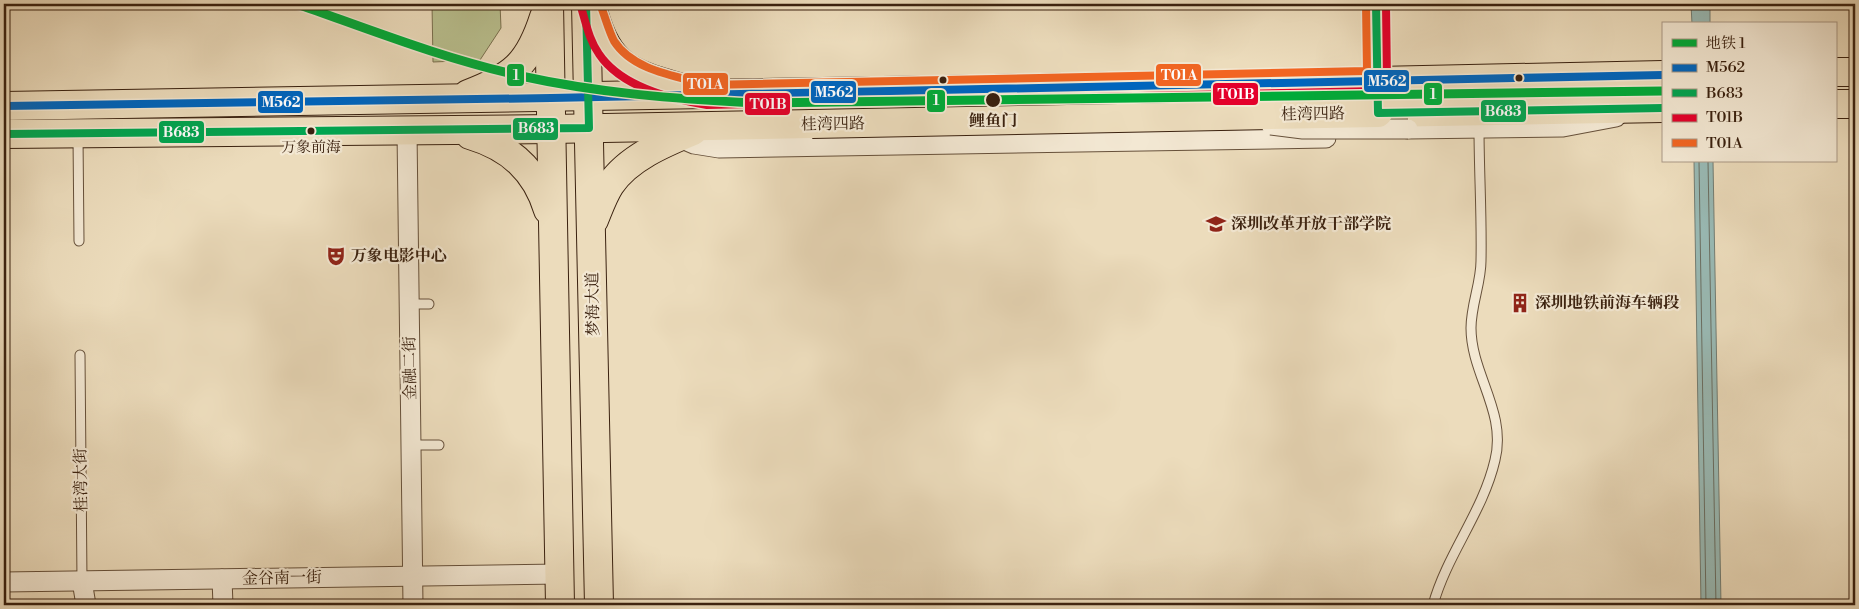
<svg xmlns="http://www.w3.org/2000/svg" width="1859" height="609" font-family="'Libre Bodoni','Noto Serif SC',serif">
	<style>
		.green { fill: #b9c08f; stroke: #7a704f }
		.water { fill: #99bab5; stroke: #737d73 }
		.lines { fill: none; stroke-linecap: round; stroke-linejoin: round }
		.shore { stroke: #6a6e62; stroke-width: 1 }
		.service-casing { stroke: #66503a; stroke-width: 11 }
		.minor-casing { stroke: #66503a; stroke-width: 21 }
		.tertiary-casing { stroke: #66503a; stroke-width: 25 }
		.primary-casing { stroke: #3a210f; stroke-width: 30 }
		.service { stroke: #f3e8d3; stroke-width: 9 }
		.minor { stroke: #f3e8d3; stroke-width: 19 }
		.tertiary { stroke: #f3e8d3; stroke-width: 22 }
		.primary { stroke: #ecdcbc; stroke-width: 28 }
		.minor-bridge-casing { stroke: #66503a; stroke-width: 21; stroke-linecap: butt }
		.primary-bridge-casing { stroke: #3a210f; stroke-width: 30; stroke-linecap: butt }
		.minor-bridge { stroke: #f3e8d3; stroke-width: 19 }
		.primary-bridge { stroke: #ecdcbc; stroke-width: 28 }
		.bus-1-casing { stroke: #f3e8d3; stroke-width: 11 }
		.bus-2-casing { stroke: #f3e8d3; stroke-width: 11 }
		.bus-3-casing { stroke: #f3e8d3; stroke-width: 11 }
		.bus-4-casing { stroke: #f3e8d3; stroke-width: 11 }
		.bus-1 { stroke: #0065bd; stroke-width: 8 }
		.bus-2 { stroke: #00a651; stroke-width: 8 }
		.bus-3 { stroke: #e4002b; stroke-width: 8 }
		.bus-4 { stroke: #f26522; stroke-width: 8 }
		.metro-1-casing { stroke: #f3e8d3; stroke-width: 12 }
		.metro-1 { stroke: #00ab39; stroke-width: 9 }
		.bus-dot { fill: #3a210f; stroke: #f3e8d3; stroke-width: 2 }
		.labels { text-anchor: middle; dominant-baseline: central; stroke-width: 4.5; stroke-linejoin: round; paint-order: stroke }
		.bus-label { font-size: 15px; fill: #3a210f; stroke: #f3e8d3 }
		.street-label { font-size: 16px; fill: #3a210f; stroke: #f3e8d3 }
		.stop-label { font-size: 16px; font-weight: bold; fill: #3a210f; stroke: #f3e8d3 }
		.poi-label { font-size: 16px; font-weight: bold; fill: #3a210f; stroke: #f3e8d3; text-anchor: start }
		.line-badge { stroke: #f3e8d3; stroke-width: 2 }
		.badge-label { font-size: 14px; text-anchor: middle; font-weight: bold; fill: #fff }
	</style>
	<rect width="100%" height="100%" fill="#ecdcbc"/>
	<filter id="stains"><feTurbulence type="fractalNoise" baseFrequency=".004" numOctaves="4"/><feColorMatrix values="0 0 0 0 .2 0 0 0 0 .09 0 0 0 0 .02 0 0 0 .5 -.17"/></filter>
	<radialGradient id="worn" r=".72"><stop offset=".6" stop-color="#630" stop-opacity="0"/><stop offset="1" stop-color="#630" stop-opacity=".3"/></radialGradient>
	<path class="green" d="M432,4H500L501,28L480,60L433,62Z"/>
	<g class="water">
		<path d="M1691,4H1710V24H1692Z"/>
		<path d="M1694,161H1713L1721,605H1701Z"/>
	</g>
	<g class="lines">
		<g class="shore">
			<path d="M1699,161L1706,605"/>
			<path d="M1708,161L1716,605"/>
		</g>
		<defs>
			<g id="service">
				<path d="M78,137L79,241"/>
				<path d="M409,304H429"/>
				<path d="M80,355L82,581"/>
				<path d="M411,445H439"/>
				<path d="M1433,605C1447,554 1483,512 1495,460C1507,412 1471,374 1471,328C1471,305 1481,283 1481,261C1482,217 1479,172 1479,128"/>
			</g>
			<g id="minor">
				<path d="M1408,129L1563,127L1616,117"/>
				<path d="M407,131L413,605"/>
				<path d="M673,135L694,144L719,148L1326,138"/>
				<path d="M222,579L223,605"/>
				<path d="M82,581L86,605"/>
				<path d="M4,582L560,574"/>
			</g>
			<path id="tertiary" d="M1376,4L1378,113"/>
			<g id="primary">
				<path d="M549,4L560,605"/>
				<path d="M586,4L599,605"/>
				<path d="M593,11C609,67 629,73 682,88"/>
				<path d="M1835,72H1855"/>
				<path d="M1377,81L1663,75"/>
				<path d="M468,94C513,77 529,64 544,17"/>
				<path d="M1835,104H1855"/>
				<path d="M4,106L943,90"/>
				<path d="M1378,113L1663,108"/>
				<path d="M4,134L552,129L812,124"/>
				<path d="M470,135C510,147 536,170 548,210"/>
				<path d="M594,220C599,208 603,196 610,185C628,158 664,143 693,131"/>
			</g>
		</defs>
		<use href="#service" class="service-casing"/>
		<use href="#minor" class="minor-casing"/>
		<use href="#tertiary" class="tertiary-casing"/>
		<use href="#primary" class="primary-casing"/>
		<use href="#service" class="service"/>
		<use href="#minor" class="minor"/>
		<use href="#tertiary" class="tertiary"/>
		<use href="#primary" class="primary"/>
		<defs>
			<path id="minor-bridge" d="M1271,125L1303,129H1408"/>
			<g id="primary-bridge">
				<path d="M943,90L1377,81"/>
				<path d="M812,124L1378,113"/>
			</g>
		</defs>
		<use href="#minor-bridge" class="minor-bridge-casing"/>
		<use href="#primary-bridge" class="primary-bridge-casing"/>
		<use href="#minor-bridge" class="minor-bridge"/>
		<use href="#primary-bridge" class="primary-bridge"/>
		<defs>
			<path id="bus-1" d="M4,106L551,98L1663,75"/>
			<g id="bus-2">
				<path d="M1376,4L1378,113L1663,108"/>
				<path d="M4,134L589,128L586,4"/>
			</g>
			<path id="bus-3" d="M581,7C586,23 589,40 599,54C621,87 670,99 707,105L1378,91L1384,88L1387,82L1386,4"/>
			<path id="bus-4" d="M600,4C605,16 608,29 614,41C633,71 677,76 708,85L1367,71L1366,4"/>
		</defs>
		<use href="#bus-1" class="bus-1-casing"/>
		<use href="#bus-2" class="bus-2-casing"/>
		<use href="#bus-3" class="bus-3-casing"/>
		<use href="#bus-4" class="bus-4-casing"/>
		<use href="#bus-1" class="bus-1"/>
		<use href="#bus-2" class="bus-2"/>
		<use href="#bus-3" class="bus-3"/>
		<use href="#bus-4" class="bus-4"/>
		<defs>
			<path id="metro-1" d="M297,4C371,30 444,59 521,76C598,93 676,99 755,103L1663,91"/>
		</defs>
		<use href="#metro-1" class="metro-1-casing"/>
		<use href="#metro-1" class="metro-1"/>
	</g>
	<defs>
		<symbol id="university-bare" viewBox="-9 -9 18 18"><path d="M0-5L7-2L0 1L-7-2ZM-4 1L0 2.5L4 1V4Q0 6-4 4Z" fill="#8f2418" stroke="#f3e8d3" stroke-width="2.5" paint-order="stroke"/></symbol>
		<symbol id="theatre-bare" viewBox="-9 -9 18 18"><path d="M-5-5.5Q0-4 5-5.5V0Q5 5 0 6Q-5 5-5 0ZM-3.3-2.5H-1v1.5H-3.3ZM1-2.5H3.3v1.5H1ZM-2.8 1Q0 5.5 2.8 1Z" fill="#8f2418" stroke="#f3e8d3" stroke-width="2.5" paint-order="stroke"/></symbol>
		<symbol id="building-bare" viewBox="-9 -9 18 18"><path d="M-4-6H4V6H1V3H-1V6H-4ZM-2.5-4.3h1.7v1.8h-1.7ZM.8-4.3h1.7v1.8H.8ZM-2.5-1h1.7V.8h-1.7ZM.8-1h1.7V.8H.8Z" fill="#8f2418" stroke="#f3e8d3" stroke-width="2.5" paint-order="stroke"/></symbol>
	</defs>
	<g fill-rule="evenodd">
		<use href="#university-bare" x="1202" y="210" width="28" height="28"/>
		<use href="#theatre-bare" x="322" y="242" width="28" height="28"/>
		<use href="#building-bare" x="1506" y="289" width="28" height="28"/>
	</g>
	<g class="bus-dot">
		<circle cx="1519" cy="78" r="4.5"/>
		<circle cx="943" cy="80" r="4.5"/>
		<circle cx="993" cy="100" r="8"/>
		<circle cx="311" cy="131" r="4.5"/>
	</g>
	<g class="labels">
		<g class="bus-label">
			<text x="311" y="147">万象前海</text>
		</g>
		<g class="street-label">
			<text transform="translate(1313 114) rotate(-1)">桂湾四路</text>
			<text transform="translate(833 124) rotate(-1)">桂湾四路</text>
			<text transform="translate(593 304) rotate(-91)">梦海大道</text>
			<text transform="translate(410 368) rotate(-91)">金融二街</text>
			<text transform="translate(81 480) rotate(-91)">桂湾大街</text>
			<text transform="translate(282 578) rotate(-1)">金谷南一街</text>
		</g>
		<g class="stop-label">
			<text x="993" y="121">鲤鱼门</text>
		</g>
		<g class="poi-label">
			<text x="1231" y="224">深圳改革开放干部学院</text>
			<text x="351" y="256">万象电影中心</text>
			<text x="1535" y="303">深圳地铁前海车辆段</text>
		</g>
	</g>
	<g class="line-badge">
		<rect x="506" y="63" width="19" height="24" rx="5" fill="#00ab39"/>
		<rect x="1155" y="63" width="47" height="24" rx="5" fill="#f26522"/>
		<rect x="1363" y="69" width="47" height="24" rx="5" fill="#0065bd"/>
		<rect x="682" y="72" width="47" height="24" rx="5" fill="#f26522"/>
		<rect x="810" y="80" width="47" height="24" rx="5" fill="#0065bd"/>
		<rect x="1212" y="82" width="47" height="24" rx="5" fill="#e4002b"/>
		<rect x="1423" y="82" width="20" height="24" rx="5" fill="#00ab39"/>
		<rect x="926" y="89" width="20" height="24" rx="5" fill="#00ab39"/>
		<rect x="257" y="90" width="47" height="24" rx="5" fill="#0065bd"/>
		<rect x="744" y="92" width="47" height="24" rx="5" fill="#e4002b"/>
		<rect x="1480" y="99" width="47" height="24" rx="5" fill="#00a651"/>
		<rect x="512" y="117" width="47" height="24" rx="5" fill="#00a651"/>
		<rect x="158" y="120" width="47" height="24" rx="5" fill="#00a651"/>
	</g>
	<g class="badge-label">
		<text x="516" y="80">1</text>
		<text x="1179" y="80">T01A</text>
		<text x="1387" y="86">M562</text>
		<text x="705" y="89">T01A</text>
		<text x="834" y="97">M562</text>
		<text x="1236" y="99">T01B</text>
		<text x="1433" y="99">1</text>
		<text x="936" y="105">1</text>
		<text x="281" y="107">M562</text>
		<text x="768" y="109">T01B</text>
		<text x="1503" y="116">B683</text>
		<text x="536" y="133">B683</text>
		<text x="181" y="137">B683</text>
	</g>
	<rect width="1859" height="609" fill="none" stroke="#ecdcbc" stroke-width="20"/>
	<rect x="5" y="5" width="1849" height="599" fill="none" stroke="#3a210f" stroke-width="2.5"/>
	<rect x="10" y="10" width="1839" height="589" fill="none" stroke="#3a210f"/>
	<rect x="1662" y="22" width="175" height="140" fill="#f3e8d3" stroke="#a99885"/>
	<rect x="1672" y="39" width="25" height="8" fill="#00ab39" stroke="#a99885"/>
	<text x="1706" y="48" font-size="15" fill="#3a210f">地铁 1</text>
	<rect x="1672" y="64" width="25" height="8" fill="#0065bd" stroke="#a99885"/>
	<text x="1706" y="72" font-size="15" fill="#3a210f">M562</text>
	<rect x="1672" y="89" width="25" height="8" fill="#00a651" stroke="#a99885"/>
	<text x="1706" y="98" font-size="15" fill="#3a210f">B683</text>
	<rect x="1672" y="114" width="25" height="8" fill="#e4002b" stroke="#a99885"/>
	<text x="1706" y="122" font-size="15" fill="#3a210f">T01B</text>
	<rect x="1672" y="139" width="25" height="8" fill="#f26522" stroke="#a99885"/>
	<text x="1706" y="148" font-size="15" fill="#3a210f">T01A</text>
	<rect width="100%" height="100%" filter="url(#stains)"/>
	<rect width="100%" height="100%" fill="url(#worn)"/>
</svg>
